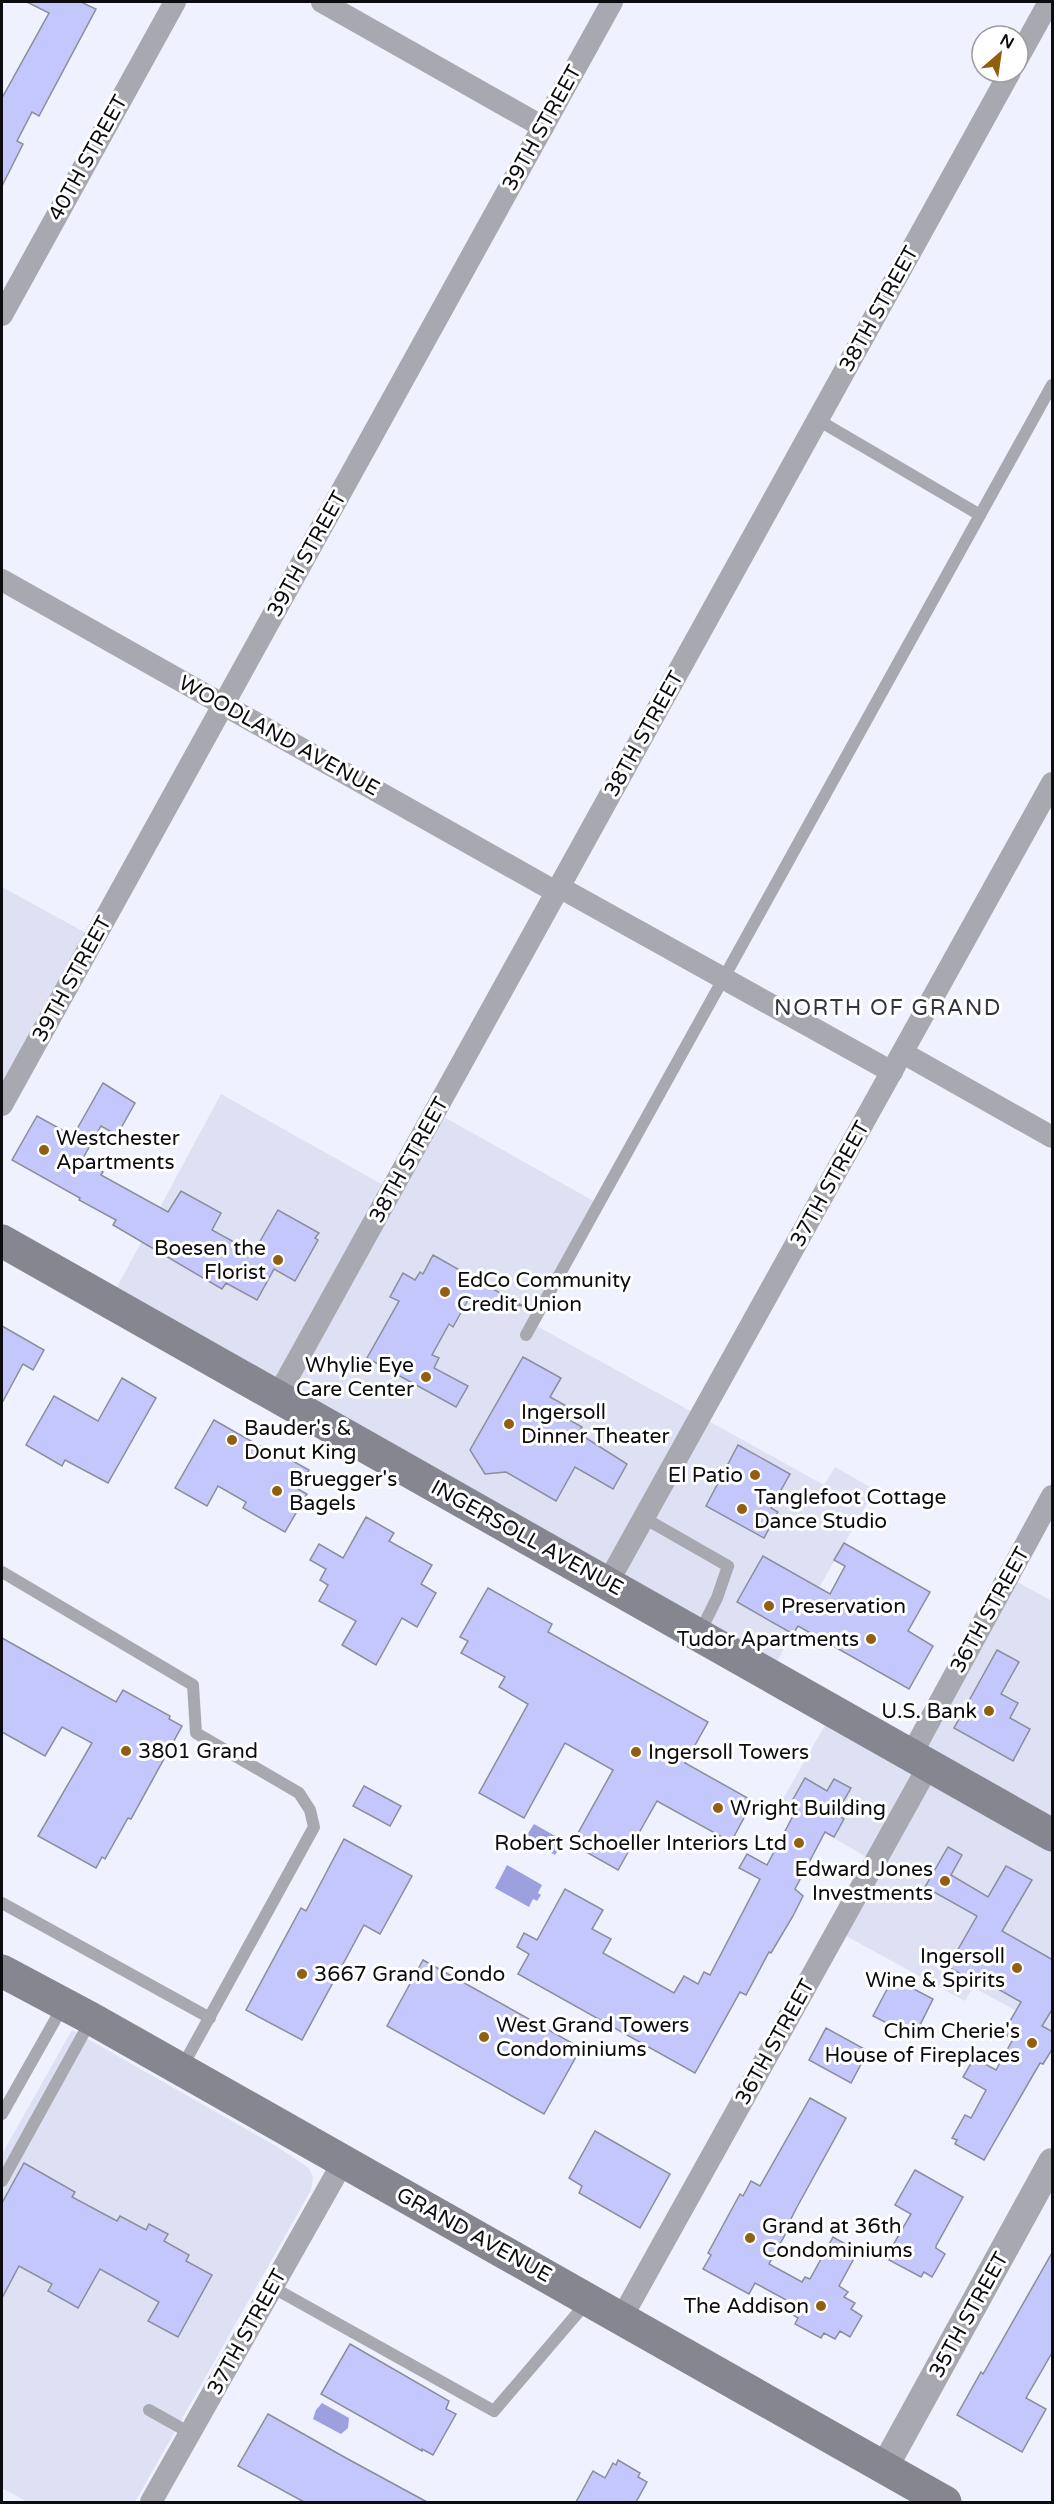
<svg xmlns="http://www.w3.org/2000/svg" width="1054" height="2504" font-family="'Varela Round',sans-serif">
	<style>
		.built { fill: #dee0f3 }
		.water { fill: #9da0df }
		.building { fill: #c3c7fc; stroke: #8c8d9c; stroke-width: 1.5 }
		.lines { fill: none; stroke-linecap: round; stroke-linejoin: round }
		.service { stroke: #a8a9b0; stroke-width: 12 }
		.minor { stroke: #a8a9b0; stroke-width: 22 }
		.tertiary { stroke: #a8a9b0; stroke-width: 28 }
		.secondary { stroke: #858690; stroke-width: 33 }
		.poi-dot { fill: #915f0f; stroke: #fff; stroke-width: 2 }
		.labels { text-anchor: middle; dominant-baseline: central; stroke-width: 6; stroke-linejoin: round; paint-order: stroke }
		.street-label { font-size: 21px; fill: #0b0b10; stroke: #fff }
		.poi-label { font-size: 21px; fill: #0b0b10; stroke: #fff; text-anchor: start }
		.neighbourhood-label { font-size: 22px; letter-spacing: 1.5px; fill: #32333f; stroke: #fff }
	</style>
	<rect width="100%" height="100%" fill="#eff1fe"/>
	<g class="built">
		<path d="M2,887L95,938L2,1105Z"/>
		<path d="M221,1094L392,1190L435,1112L599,1204L533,1324L824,1485L835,1467L875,1490L769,1675L109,1302Z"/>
		<path d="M1008,1577L1052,1601V2031L973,1987L965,2001L837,1931L875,1862L779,1806L833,1711L910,1755Z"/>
		<path d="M72,2030L276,2146L309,2168L313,2178L311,2190L135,2502H27L2,2488V2154Z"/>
	</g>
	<g class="water">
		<path d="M534,1824L564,1841L555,1855L525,1838Z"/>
		<path d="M507,1865L542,1885L538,1893L541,1895L537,1901L533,1899L529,1907L495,1888Z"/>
		<path d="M322,2403L349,2418L348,2428L341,2434L313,2419L316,2410Z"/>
	</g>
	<g class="building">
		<path d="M27,2H81L96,9L39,116L32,112L17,141L23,144L2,186V98L49,13Z"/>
		<path d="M103,1083L135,1103L117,1135L101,1126L82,1160L103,1172L101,1175L168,1212L181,1191L221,1213L212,1230L241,1246L243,1242L255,1250L278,1210L319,1233L315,1238L318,1240L295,1281L274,1269L257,1300L226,1283L222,1289L113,1225L116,1220L79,1200L80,1198L12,1160L37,1116L73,1136Z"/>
		<path d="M433,1255L523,1306L468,1300L453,1327L449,1324L432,1355L439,1358L434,1368L468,1386L456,1407L367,1358L399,1301L390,1297L403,1273L415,1280L420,1272L423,1274Z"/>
		<path d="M2,1326L44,1350L33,1370L23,1364L2,1403Z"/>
		<path d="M523,1357L561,1378L550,1397L570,1408L564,1417L582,1427L578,1433L627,1464L613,1489L575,1467L556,1501L506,1472L485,1474L470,1450Z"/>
		<path d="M122,1378L156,1398L108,1483L65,1460L62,1466L26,1445L54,1396L98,1421Z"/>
		<path d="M214,1420L274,1454L275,1451L309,1470L298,1489L307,1494L285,1532L243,1508L246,1502L218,1486L207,1506L175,1488Z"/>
		<path d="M738,1445L790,1474L771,1508L778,1512L764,1538L706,1506Z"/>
		<path d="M366,1517L394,1533L389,1541L432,1565L421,1584L436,1593L417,1627L402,1618L376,1665L342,1645L356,1621L319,1601L328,1585L320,1580L326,1569L310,1560L319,1544L343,1558Z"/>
		<path d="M844,1543L930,1592L908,1631L933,1646L909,1689L798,1626L793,1634L737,1602L763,1556L830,1594L845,1566L834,1560Z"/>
		<path d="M488,1588L552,1624L548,1632L708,1722L685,1763L753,1801L731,1842L657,1801L618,1870L572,1844L613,1770L565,1743L524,1818L479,1793L528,1704L499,1687L505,1677L461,1653L468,1641L460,1637Z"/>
		<path d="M2,1638L116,1702L123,1690L170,1716L169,1719L182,1726L131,1819L128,1818L105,1859L102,1857L96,1868L38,1836L92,1743L62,1727L45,1756L2,1732Z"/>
		<path d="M997,1650L1019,1662L1001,1694L1018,1703L1010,1718L1030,1729L1013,1761L954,1728Z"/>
		<path d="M805,1778L827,1791L834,1779L851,1788L836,1814L844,1819L834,1837L825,1832L795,1889L803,1896L793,1916L771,1953L769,1952L746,1995L740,1992L695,2073L518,1974L529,1954L517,1947L524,1933L537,1940L565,1889L603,1910L592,1929L611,1939L603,1953L674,1993L684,1976L698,1984L704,1972L710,1975L760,1879L739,1868L747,1854L767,1865L794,1814L787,1810Z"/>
		<path d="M364,1786L401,1806L390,1826L353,1806Z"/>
		<path d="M344,1839L412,1876L380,1934L364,1925L302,2040L246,2010L301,1908L306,1911Z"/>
		<path d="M948,1847L962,1855L951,1875L988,1897L1006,1866L1032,1880L1002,1931L1053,1960V2008L1042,2026L1053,2032V2048L1043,2064L1040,2063L984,2160L955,2144L957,2140L952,2138L965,2115L971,2118L986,2090L963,2077L974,2058L996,2070L1013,2039L1003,2033L1021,2002L977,1977L974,1981L948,1967L977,1916L925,1887Z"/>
		<path d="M423,1960L581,2048L544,2114L387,2026Z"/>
		<path d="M893,1978L933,1999L914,2037L873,2016Z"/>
		<path d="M826,2028L868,2051L851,2083L809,2060Z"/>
		<path d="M810,2098L846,2118L797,2207L790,2221L792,2222L769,2264L802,2282L805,2277L810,2279L833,2237L858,2251L839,2286L848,2292L844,2297L855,2303L851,2309L862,2316L850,2337L840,2331L835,2339L824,2333L821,2338L795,2324L798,2318L786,2311L790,2302L755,2283L749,2294L703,2269L711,2255L708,2253L740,2194L743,2196L751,2181L760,2186Z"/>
		<path d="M595,2131L670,2174L640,2228L579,2193L582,2186L569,2178Z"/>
		<path d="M24,2163L75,2192L72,2197L117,2221L120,2216L146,2230L149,2224L168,2234L164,2241L189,2255L186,2261L212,2275L178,2337L148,2321L159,2302L100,2269L78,2308L48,2291L52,2284L19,2266L2,2298V2203Z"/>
		<path d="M915,2170L963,2197L936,2246V2248L945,2254L932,2277L924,2272L921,2277L889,2260L892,2254L889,2252L911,2214L895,2205Z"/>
		<path d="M1053,2251V2351L1026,2398L1046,2409L1022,2452L957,2415L981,2372L983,2374Z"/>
		<path d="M350,2344L449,2401L446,2409L456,2414L433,2455L422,2449V2451L321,2394Z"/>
		<path d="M268,2414L346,2458L427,2502H304L238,2466Z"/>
		<path d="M618,2460L640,2473L638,2477L647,2482L636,2502H576L593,2471L605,2478L613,2463L616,2465Z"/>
	</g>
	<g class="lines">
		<g class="service">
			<path d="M818,420L980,515"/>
			<path d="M526,1335L1052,385"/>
			<path d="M644,1518L728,1566L717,1598L699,1634"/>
			<path d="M2,1572L193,1685L196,1733L299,1793L310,1810L314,1827L181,2069"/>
			<path d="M2,1903L210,2018"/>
			<path d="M2,2114L63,2006"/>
			<path d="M2,2181L91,2020"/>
			<path d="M272,2287L494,2411L588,2301"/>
			<path d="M149,2410L190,2433"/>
		</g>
		<g class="minor">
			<path d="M322,2L543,127"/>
			<path d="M1018,58L1049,2"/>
			<path d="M2,315L175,2"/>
			<path d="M2,580L556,892"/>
			<path d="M559,887L892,1072"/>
			<path d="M903,1053L1052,1137"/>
			<path d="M2,1105L612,2"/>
			<path d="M277,1397L1010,72"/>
			<path d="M607,1584L1052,783"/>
			<path d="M911,1755L1052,1496"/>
			<path d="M621,2319L929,1765"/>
			<path d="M151,2502L343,2162"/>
		</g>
		<path class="tertiary" d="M884,2468L1052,2162"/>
		<g class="secondary">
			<path d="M2,1241L1052,1835"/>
			<path d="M2,1971L92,2019L945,2502"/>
		</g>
	</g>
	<g class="poi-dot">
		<circle cx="44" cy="1150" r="6"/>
		<circle cx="278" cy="1260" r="6"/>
		<circle cx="445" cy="1292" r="6"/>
		<circle cx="426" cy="1377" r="6"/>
		<circle cx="509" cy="1424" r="6"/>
		<circle cx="232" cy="1440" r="6"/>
		<circle cx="755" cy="1475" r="6"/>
		<circle cx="277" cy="1491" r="6"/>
		<circle cx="742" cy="1509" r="6"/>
		<circle cx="769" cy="1606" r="6"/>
		<circle cx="871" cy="1639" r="6"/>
		<circle cx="989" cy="1711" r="6"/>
		<circle cx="126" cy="1751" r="6"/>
		<circle cx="636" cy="1752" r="6"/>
		<circle cx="718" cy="1808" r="6"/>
		<circle cx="799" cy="1843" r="6"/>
		<circle cx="945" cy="1881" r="6"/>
		<circle cx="1017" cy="1968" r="6"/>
		<circle cx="302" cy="1974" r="6"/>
		<circle cx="484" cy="2037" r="6"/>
		<circle cx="1032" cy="2043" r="6"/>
		<circle cx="750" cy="2238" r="6"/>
		<circle cx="821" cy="2306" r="6"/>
	</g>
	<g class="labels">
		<g class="street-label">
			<text transform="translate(542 128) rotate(-61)">39TH STREET</text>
			<text transform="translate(88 158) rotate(-61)">40TH STREET</text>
			<text transform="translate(879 309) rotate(-61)">38TH STREET</text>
			<text transform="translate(307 554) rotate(-61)">39TH STREET</text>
			<text transform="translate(644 734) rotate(-61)">38TH STREET</text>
			<text transform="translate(279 736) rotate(29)">WOODLAND AVENUE</text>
			<text transform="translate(72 979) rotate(-61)">39TH STREET</text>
			<text transform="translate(409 1160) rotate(-61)">38TH STREET</text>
			<text transform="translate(830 1184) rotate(-61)">37TH STREET</text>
			<text transform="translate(527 1538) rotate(29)">INGERSOLL AVENUE</text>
			<text transform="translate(990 1610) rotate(-61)">36TH STREET</text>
			<text transform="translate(775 2042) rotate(-61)">36TH STREET</text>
			<text transform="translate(474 2235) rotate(29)">GRAND AVENUE</text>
			<text transform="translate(969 2315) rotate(-61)">35TH STREET</text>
			<text transform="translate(247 2332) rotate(-61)">37TH STREET</text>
		</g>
		<g class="poi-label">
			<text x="56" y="1138">Westchester<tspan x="56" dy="24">Apartments</tspan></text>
			<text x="266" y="1248" text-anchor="end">Boesen the<tspan x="266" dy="24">Florist</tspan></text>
			<text x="457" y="1280">EdCo Community<tspan x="457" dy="24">Credit Union</tspan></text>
			<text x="414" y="1365" text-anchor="end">Whylie Eye<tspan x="414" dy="24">Care Center</tspan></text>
			<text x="521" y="1412">Ingersoll<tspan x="521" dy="24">Dinner Theater</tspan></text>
			<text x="244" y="1428">Bauder's &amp;<tspan x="244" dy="24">Donut King</tspan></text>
			<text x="743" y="1475" text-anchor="end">El Patio</text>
			<text x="289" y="1479">Bruegger's<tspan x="289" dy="24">Bagels</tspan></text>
			<text x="754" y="1497">Tanglefoot Cottage<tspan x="754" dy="24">Dance Studio</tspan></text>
			<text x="781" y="1606">Preservation</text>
			<text x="859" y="1639" text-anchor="end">Tudor Apartments</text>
			<text x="977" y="1711" text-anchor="end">U.S. Bank</text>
			<text x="138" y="1751">3801 Grand</text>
			<text x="648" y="1752">Ingersoll Towers</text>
			<text x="730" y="1808">Wright Building</text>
			<text x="787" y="1843" text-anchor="end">Robert Schoeller Interiors Ltd</text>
			<text x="933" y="1869" text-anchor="end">Edward Jones<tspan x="933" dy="24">Investments</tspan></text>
			<text x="1005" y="1956" text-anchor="end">Ingersoll<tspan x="1005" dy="24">Wine &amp; Spirits</tspan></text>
			<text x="314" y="1974">3667 Grand Condo</text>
			<text x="496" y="2025">West Grand Towers<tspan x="496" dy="24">Condominiums</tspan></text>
			<text x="1020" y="2031" text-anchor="end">Chim Cherie's<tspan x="1020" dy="24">House of Fireplaces</tspan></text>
			<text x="762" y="2226">Grand at 36th<tspan x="762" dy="24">Condominiums</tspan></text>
			<text x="809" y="2306" text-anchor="end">The Addison</text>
		</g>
		<g class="neighbourhood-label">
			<text x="888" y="1008">NORTH OF GRAND</text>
		</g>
	</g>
	<rect width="1054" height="2504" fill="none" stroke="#0b0b10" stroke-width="6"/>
	<g transform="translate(1000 54) rotate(29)"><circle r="28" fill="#ffffff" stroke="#9d9d9f" stroke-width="1.5"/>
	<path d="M0-4.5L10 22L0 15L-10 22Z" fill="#915f0f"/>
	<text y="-9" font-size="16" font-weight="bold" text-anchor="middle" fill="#0b0b10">N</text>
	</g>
</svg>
